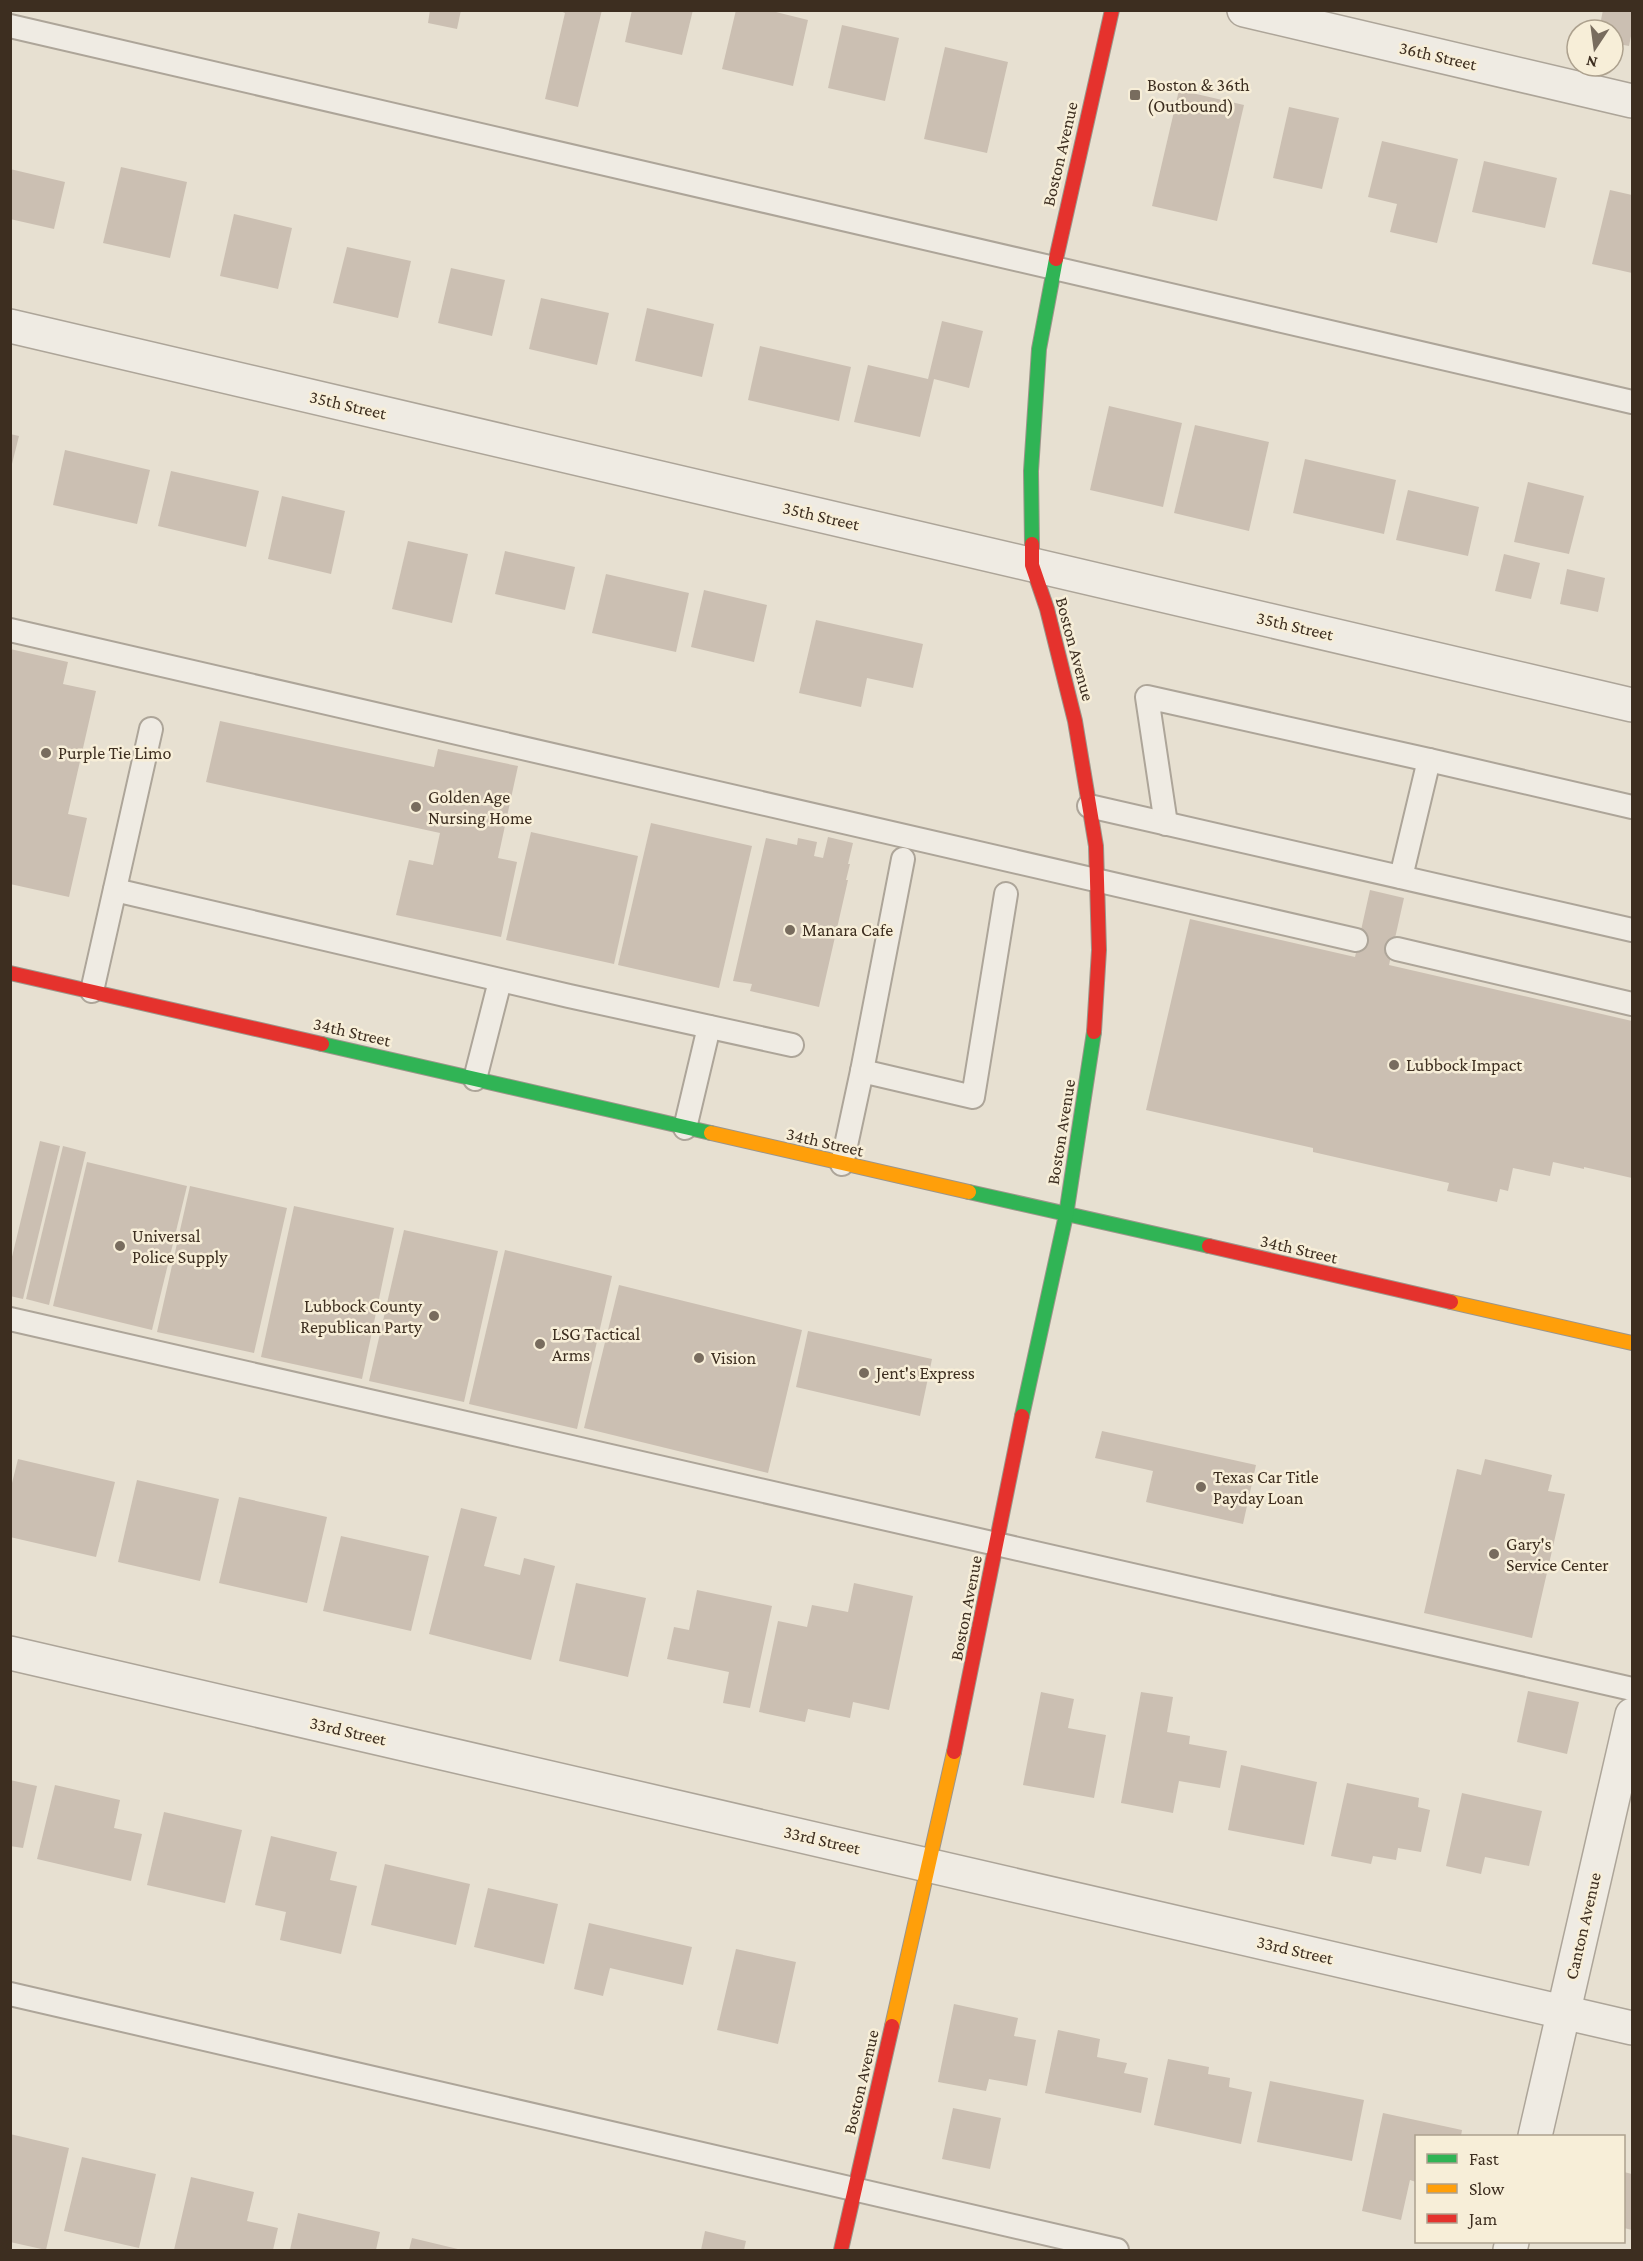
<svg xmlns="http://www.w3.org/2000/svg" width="1643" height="2261" font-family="'Crimson Pro',serif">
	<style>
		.building { fill: #cbbfb2 }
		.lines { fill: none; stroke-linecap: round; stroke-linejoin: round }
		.lane-casing { stroke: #ada599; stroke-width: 26 }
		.street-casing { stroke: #ada599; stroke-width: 36 }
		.fast-casing { stroke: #9c958a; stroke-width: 16 }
		.slow-casing { stroke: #9c958a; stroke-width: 16 }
		.jam-casing { stroke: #9c958a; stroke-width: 16 }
		.lane { stroke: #efebe3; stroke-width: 22 }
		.street { stroke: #efebe3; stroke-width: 33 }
		.fast { stroke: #30b455; stroke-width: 14 }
		.slow { stroke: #ff9f0a; stroke-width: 14 }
		.jam { stroke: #e5322d; stroke-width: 14 }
		.poi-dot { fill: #786c5e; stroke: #f7eed8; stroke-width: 2 }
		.labels { text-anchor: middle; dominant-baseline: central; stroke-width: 5; stroke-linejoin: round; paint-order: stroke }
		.street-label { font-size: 18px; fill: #3d2e20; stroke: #f7eed8 }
		.poi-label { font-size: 18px; fill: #3d2e20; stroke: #f7eed8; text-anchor: start }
	</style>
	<rect width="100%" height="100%" fill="#e7e0d1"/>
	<g class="building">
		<path d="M430,10H461L457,29L428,23Z"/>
		<path d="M558,10H602L578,107L545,99L565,13Z"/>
		<path d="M632,10H693L682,55L625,42Z"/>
		<path d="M736,10H768L808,20L793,86L722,69Z"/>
		<path d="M1603,10H1632V31L1629,46L1613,43V30H1599Z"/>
		<path d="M842,25L899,38L885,101L828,88Z"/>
		<path d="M945,47L1008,62L987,153L924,139Z"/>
		<path d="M1179,90L1244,105L1217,221L1152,206Z"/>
		<path d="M1289,107L1339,118L1322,189L1273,178Z"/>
		<path d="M1382,141L1458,159L1437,243L1390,232L1397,204L1368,197Z"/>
		<path d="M1484,161L1557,178L1545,228L1472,212Z"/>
		<path d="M121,167L187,182L170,258L103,243Z"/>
		<path d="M10,169L65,182L54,229L10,219Z"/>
		<path d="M1610,190L1632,195V273L1592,264Z"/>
		<path d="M234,214L292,228L278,289L220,276Z"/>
		<path d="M347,247L411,261L398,318L333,303Z"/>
		<path d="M451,268L505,280L492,336L438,323Z"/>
		<path d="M541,298L609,313L597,365L529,349Z"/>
		<path d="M647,308L714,324L702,377L635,361Z"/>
		<path d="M942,321L983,331L969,388L934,379L920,437L854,422L868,365L928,379Z"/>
		<path d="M760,346L851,367L839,421L748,400Z"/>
		<path d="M1109,406L1182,423L1163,507L1090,490Z"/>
		<path d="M1195,425L1269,442L1249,531L1174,513Z"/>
		<path d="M10,434L19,436L11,468H10Z"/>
		<path d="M65,450L150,470L137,524L53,505Z"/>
		<path d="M1305,459L1396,480L1384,534L1293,513Z"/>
		<path d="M171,471L259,491L246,547L158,526Z"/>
		<path d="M1528,482L1584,496L1569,554L1514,542Z"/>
		<path d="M1408,490L1479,507L1468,556L1396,540Z"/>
		<path d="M282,496L345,511L331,574L268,559Z"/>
		<path d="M408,541L468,554L452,623L392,609Z"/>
		<path d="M505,551L575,567L565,610L495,594Z"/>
		<path d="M1504,554L1540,563L1531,599L1495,591Z"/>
		<path d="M1567,569L1605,578L1598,612L1560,604Z"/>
		<path d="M606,574L689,593L676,652L592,633Z"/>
		<path d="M704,590L767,605L754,662L691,647Z"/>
		<path d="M816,620L923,644L913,688L867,678L861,707L799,693Z"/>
		<path d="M10,649L68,662L63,684L96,691L68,814L87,818L69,897L10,884Z"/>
		<path d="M220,721L434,767L438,749L518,766L498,858L517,862L501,937L396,915L409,860L433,865L440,833L206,782Z"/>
		<path d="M651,823L752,846L719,988L618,965Z"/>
		<path d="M531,832L638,856L614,964L506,940Z"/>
		<path d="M828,837L853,843L848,864H850L846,880H848L819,1007L750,991L752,984L733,981L766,838L797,845L798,838L817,842L814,856L823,858Z"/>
		<path d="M1370,890L1404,898L1389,965L1632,1021V1178L1584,1167V1169L1553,1162L1550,1176L1513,1168L1508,1191L1500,1189L1497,1202L1447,1191L1449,1183L1313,1152V1148L1146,1110L1190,919L1355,957Z"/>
		<path d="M40,1141L60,1146L23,1299L10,1296V1265Z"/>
		<path d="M63,1146L86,1152L49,1305L26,1299Z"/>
		<path d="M87,1162L187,1186L152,1330L53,1306Z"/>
		<path d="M190,1186L287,1208L254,1353L157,1332Z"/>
		<path d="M294,1206L394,1228L362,1379L261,1357Z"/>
		<path d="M404,1230L498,1251L464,1402L369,1381Z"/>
		<path d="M505,1250L612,1276L577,1429L469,1404Z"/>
		<path d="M619,1285L802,1330L768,1473L584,1428Z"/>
		<path d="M808,1331L932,1359L920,1416L796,1387Z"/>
		<path d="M1102,1431L1256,1465L1243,1524L1146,1502L1153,1471L1095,1458Z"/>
		<path d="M18,1459L115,1482L96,1557L10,1537V1491Z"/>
		<path d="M1485,1459L1552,1475L1548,1491L1565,1494L1532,1638L1424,1613L1457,1469L1481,1475Z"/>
		<path d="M137,1480L219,1499L200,1581L118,1562Z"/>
		<path d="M239,1497L327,1517L307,1603L219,1583Z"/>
		<path d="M461,1508L497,1517L484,1566L520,1575L524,1558L555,1566L531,1660L429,1634Z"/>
		<path d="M341,1536L429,1556L411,1631L323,1611Z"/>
		<path d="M576,1583L646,1598L628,1677L559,1661Z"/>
		<path d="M854,1583L913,1596L889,1710L853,1702L850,1718L808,1709L805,1722L759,1712L778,1621L807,1627L812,1605L848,1612Z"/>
		<path d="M697,1590L772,1606L750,1708L723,1703L729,1672L667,1659L674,1627L689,1630Z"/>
		<path d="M1528,1691L1579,1702L1567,1754L1517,1742Z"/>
		<path d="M1041,1692L1074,1699L1068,1728L1106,1735L1094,1798L1023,1785Z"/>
		<path d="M1141,1692L1173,1697L1167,1732L1190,1736L1189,1744L1227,1751L1220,1788L1179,1781L1173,1813L1121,1803Z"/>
		<path d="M1241,1765L1317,1782L1304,1845L1228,1830Z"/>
		<path d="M10,1780L37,1786L23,1848L10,1846Z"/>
		<path d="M1347,1783L1419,1798L1418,1807L1430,1810L1421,1852L1398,1848L1396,1860L1373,1856L1371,1864L1331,1856Z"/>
		<path d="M55,1785L120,1800L114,1828L142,1834L131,1881L37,1859Z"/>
		<path d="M1462,1793L1542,1811L1529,1866L1485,1857L1481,1874L1446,1866Z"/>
		<path d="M164,1812L242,1830L225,1903L147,1885Z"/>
		<path d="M271,1836L337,1852L330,1880L357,1886L341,1954L280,1940L286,1912L255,1905Z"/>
		<path d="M385,1864L470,1884L456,1945L371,1925Z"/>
		<path d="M488,1888L558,1904L544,1964L474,1947Z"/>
		<path d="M589,1923L692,1947L683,1985L610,1968L603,1996L574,1989Z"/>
		<path d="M736,1949L796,1962L778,2044L717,2030Z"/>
		<path d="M954,2004L1018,2018L1014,2036L1036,2040L1027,2086L989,2079L986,2091L938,2082Z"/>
		<path d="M1058,2030L1100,2039L1097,2057L1127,2063L1124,2073L1148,2078L1141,2113L1045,2093Z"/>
		<path d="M1168,2059L1209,2067L1208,2074L1230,2078L1229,2087L1252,2092L1241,2144L1154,2125Z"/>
		<path d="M1270,2081L1364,2100L1352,2161L1257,2142Z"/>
		<path d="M953,2108L1001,2118L990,2169L942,2159Z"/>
		<path d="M1383,2113L1462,2130L1461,2136H1416V2182L1410,2180L1401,2220L1362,2211Z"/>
		<path d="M10,2134L69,2148L46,2250L10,2242Z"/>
		<path d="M82,2157L156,2174L139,2248L64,2231Z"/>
		<path d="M1624,2172L1632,2174V2230L1624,2228Z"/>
		<path d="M191,2177L254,2192L247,2221L278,2228L273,2250H174Z"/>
		<path d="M298,2213L380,2232L376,2250H290Z"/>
		<path d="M705,2231L746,2241L744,2250H701Z"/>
		<path d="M412,2238L462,2250H409Z"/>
	</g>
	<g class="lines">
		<defs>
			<g id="lane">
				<path d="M10,26L1632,402"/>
				<path d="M10,630L1356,940"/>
				<path d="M1089,806L1632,930"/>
				<path d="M1166,824L1147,697L1429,760"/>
				<path d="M1401,877L1429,760L1632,807"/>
				<path d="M115,890L569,996L792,1045"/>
				<path d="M1397,949L1632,1004"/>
				<path d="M92,991L151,729"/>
				<path d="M862,1071L973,1097L1006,894"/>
				<path d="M475,1079L500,981"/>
				<path d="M685,1128L709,1027"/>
				<path d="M842,1164L862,1071L903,859"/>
				<path d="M10,1319L1632,1689"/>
				<path d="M10,1994L1117,2250"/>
			</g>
			<g id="street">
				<path d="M1244,10L1632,101"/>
				<path d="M10,326L1632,705"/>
				<path d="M10,1653L1632,2028"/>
				<path d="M1535,2136L1632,1715"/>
				<path d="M1510,2250L1512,2242"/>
			</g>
			<g id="fast">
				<path d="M1032,544L1031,471L1039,349L1056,259"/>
				<path d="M322,1044L711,1133"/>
				<path d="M969,1192L1209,1246"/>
				<path d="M1022,1416L1066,1215L1094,1032"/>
			</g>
			<g id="slow">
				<path d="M711,1133L969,1192"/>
				<path d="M1451,1302L1632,1343"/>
				<path d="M892,2026L954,1752"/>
			</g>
			<g id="jam">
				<path d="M1056,259L1112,10"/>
				<path d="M1032,544V565L1047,609L1075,721L1096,846L1099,950L1094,1032"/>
				<path d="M10,973L322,1044"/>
				<path d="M1209,1246L1451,1302"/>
				<path d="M954,1752L1022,1416"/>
				<path d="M841,2250L892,2026"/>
			</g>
		</defs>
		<use href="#lane" class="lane-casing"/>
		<use href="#street" class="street-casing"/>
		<use href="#fast" class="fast-casing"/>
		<use href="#slow" class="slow-casing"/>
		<use href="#jam" class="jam-casing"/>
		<use href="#lane" class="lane"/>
		<use href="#street" class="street"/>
		<use href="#fast" class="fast"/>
		<use href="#slow" class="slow"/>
		<use href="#jam" class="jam"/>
	</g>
	<g class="poi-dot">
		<rect x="1129" y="89" width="12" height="12" rx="3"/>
		<circle cx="46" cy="753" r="6"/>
		<circle cx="416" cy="807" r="6"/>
		<circle cx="790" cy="930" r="6"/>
		<circle cx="1394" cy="1065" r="6"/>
		<circle cx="120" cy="1246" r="6"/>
		<circle cx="434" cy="1316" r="6"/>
		<circle cx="540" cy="1344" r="6"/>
		<circle cx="699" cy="1358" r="6"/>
		<circle cx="864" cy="1373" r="6"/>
		<circle cx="1201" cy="1487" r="6"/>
		<circle cx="1494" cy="1554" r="6"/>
	</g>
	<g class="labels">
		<g class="street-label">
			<text transform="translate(1438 56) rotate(13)">36th Street</text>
			<text transform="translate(1060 154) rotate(-77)">Boston Avenue</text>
			<text transform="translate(348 405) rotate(13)">35th Street</text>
			<text transform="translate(821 516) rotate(13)">35th Street</text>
			<text transform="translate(1295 626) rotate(13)">35th Street</text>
			<text transform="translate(1075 649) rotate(75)">Boston Avenue</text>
			<text transform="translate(352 1032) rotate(13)">34th Street</text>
			<text transform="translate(1061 1132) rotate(-81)">Boston Avenue</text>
			<text transform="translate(825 1142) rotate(13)">34th Street</text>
			<text transform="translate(1299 1249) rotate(13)">34th Street</text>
			<text transform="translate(966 1608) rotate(-79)">Boston Avenue</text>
			<text transform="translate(348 1731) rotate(13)">33rd Street</text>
			<text transform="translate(822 1840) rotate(13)">33rd Street</text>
			<text transform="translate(1583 1926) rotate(-77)">Canton Avenue</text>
			<text transform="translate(1295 1950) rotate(13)">33rd Street</text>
			<text transform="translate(861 2082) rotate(-77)">Boston Avenue</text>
		</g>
		<g class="poi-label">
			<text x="1147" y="85">Boston &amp; 36th<tspan x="1147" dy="21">(Outbound)</tspan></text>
			<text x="58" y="753">Purple Tie Limo</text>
			<text x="428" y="797">Golden Age<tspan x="428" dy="21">Nursing Home</tspan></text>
			<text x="802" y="930">Manara Cafe</text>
			<text x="1406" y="1065">Lubbock Impact</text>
			<text x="132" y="1236">Universal<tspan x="132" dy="21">Police Supply</tspan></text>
			<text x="422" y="1306" text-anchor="end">Lubbock County<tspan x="422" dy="21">Republican Party</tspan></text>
			<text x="552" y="1334">LSG Tactical<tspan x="552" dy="21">Arms</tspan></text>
			<text x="711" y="1358">Vision</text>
			<text x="876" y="1373">Jent's Express</text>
			<text x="1213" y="1477">Texas Car Title<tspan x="1213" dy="21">Payday Loan</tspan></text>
			<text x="1506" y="1544">Gary's<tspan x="1506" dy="21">Service Center</tspan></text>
		</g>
	</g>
	<rect width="1643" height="2261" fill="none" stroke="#3d2e20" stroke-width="24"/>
	<rect x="1415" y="2135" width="210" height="108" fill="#f7eed8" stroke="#ada18e" stroke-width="1.5"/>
	<rect x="1427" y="2154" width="30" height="9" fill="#30b455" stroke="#ada18e" stroke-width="1.5"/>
	<text x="1469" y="2165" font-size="18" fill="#3d2e20">Fast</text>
	<rect x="1427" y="2184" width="30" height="9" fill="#ff9f0a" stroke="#ada18e" stroke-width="1.5"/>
	<text x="1469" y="2195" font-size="18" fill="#3d2e20">Slow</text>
	<rect x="1427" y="2214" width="30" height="9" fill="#e5322d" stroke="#ada18e" stroke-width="1.5"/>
	<text x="1469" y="2225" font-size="18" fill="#3d2e20">Jam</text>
	<g transform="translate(1595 48) rotate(193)"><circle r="28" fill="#f7eed8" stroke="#ada18e" stroke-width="1.5"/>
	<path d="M0-4.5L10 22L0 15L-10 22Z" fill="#786c5e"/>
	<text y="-9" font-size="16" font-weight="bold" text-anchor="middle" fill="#3d2e20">N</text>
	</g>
</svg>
